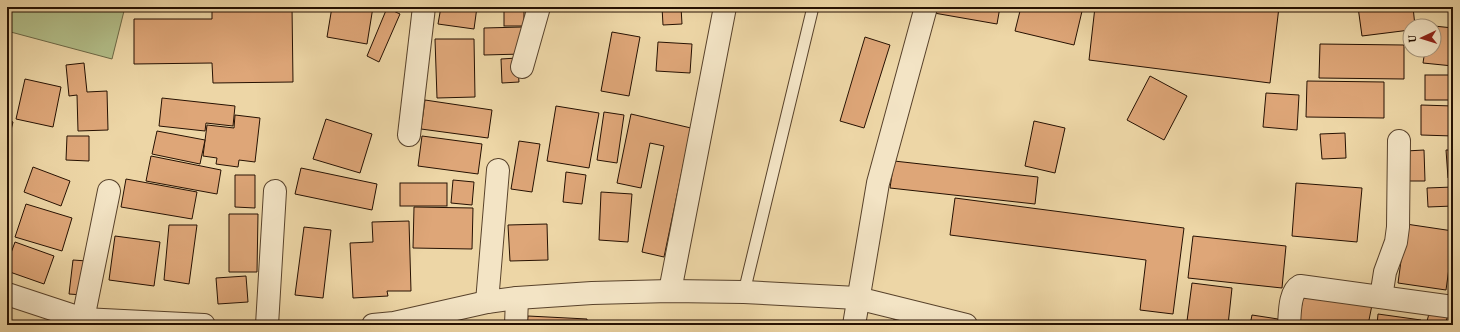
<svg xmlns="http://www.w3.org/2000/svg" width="1460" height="332" font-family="Vollkorn,serif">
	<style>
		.green { fill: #b3bf8a; stroke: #6c6846 }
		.building { fill: #dea678; stroke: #261102 }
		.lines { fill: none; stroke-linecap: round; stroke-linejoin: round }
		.service-casing { stroke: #58422b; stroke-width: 13 }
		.minor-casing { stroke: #58422b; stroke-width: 24 }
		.service { stroke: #f3e4c5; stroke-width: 11 }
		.minor { stroke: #f3e4c5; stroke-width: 22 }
	</style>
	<rect width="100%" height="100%" fill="#edd6a6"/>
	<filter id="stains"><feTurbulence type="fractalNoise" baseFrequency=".005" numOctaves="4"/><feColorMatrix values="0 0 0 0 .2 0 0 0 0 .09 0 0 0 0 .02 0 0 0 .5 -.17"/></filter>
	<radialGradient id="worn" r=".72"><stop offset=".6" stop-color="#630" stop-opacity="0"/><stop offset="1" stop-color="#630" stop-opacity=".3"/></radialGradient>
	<path class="green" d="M7,7H125L112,59L7,31Z"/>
	<g class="building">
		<path d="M212,7H292L293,82L213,83L212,63L134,64V19H212Z"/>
		<path d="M332,7H373L367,44L327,37Z"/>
		<path d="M441,7H477L474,29L438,24Z"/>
		<rect x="504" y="7" width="20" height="19"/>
		<path d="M662,7H681L682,24L663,25Z"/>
		<path d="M935,7H1000L997,24L934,13Z"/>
		<path d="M1021,7H1083L1074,45L1015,31Z"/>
		<path d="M1095,7H1279L1270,83L1089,60Z"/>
		<path d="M1358,7H1413L1415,26H1410V30L1362,36Z"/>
		<path d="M387,8L400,14L379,62L367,56Z"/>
		<path d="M1434,26L1453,28V66L1423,63L1425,50H1434Z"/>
		<path d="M523,27V54L484,55V28Z"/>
		<path d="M612,32L640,37L629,96L601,91Z"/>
		<path d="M865,37L890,45L864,128L840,121Z"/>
		<path d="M435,39H474L475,97L437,98Z"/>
		<path d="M658,42L692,44L690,73L656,71Z"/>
		<path d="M1320,44L1404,45V79L1319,78Z"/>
		<path d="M517,58L519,82L502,83L501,59Z"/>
		<path d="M84,63L87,92L107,91L108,130L78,131L77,95L69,96L66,65Z"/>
		<rect x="1425" y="75" width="28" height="25"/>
		<path d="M1150,76L1187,96L1164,140L1127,120Z"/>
		<path d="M25,79L61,87L53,127L16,119Z"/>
		<path d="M1307,81L1384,82V118L1306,117Z"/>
		<path d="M1266,93L1299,95L1297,130L1263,127Z"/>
		<path d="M162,98L235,106L233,126L206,123L205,131L159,126Z"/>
		<path d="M425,100L492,110L488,138L421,129Z"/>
		<path d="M1421,105L1453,106V136L1421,135Z"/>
		<path d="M556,106L599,113L589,168L547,161Z"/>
		<path d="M604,112L624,115L617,163L597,160Z"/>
		<path d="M631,114L691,128L664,257L642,252L664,146L650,143L641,188L617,183Z"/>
		<path d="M235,115L260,118L255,162L239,160L238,167L216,164L217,158L203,156L207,125L234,128Z"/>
		<path d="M326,119L372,134L360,173L313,159Z"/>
		<path d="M7,120L13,122L7,146Z"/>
		<path d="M1034,121L1065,128L1055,173L1025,166Z"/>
		<path d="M157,131L205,140L200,164L152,154Z"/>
		<path d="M1345,133L1346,158L1322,159L1320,134Z"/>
		<path d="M67,136H89V161L66,160Z"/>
		<path d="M422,136L482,144L478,174L418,166Z"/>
		<path d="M519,141L540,144L532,192L511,189Z"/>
		<path d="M1424,150L1425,181H1407L1406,151Z"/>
		<path d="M1446,150H1453V177L1448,178Z"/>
		<path d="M151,156L221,170L217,194L146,181Z"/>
		<path d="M894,161L1038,177L1035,204L890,188Z"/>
		<path d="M33,167L70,181L61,206L24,192Z"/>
		<path d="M301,168L377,184L372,210L295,194Z"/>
		<path d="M566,172L586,175L582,204L563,202Z"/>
		<path d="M235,175H255V208L235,207Z"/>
		<path d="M126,179L197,192L192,219L121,207Z"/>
		<path d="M453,180L474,182L472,205L451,203Z"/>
		<rect x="400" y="183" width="47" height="23"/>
		<path d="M1296,183L1362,188L1357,242L1292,236Z"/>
		<path d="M1453,187V206L1428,207L1427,188Z"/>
		<path d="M601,192L632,194L628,242L599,240Z"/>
		<path d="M955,198L1184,228L1173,314L1140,310L1146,260L950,235Z"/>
		<path d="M26,204L72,218L62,251L15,237Z"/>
		<path d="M414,207L473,208L472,249L413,248Z"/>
		<path d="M229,214H258L257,272H229Z"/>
		<path d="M409,221L411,291H387L388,296L353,298L350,243L373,242L372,222Z"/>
		<path d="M547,224L548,260L510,261L508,225Z"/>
		<path d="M1406,224L1453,231V268H1449L1446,290L1398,283Z"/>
		<path d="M169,225H197L189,284L164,280Z"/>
		<path d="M304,227L331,230L323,298L295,295Z"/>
		<path d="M115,236L160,242L154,286L109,280Z"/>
		<path d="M1193,236L1286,246L1282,288L1188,278Z"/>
		<path d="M15,242L54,256L44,284L7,271V264Z"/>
		<path d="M73,260L87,261L83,295L69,294Z"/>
		<path d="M246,276L248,302L218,304L216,278Z"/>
		<path d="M1192,283L1232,288L1228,325L1187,321Z"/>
		<path d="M1304,293L1372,305L1368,325H1298Z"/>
		<path d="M1431,306L1449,311L1445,325H1426Z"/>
		<path d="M1378,314L1421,320L1420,325H1377Z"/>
		<path d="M1252,315L1278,319L1277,325H1250Z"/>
		<path d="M528,316L587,319V325H527Z"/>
		<path d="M895,317L921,325H892Z"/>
		<path d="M31,321V325H9V323Z"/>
		<path d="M434,321L506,325H433Z"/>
	</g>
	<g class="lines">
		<defs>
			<path id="service" d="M744,292L813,7"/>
			<g id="minor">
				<path d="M522,67L539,7"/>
				<path d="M409,135L424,7"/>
				<path d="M670,291L725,7"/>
				<path d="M7,294L83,319L204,325"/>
				<path d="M1381,297L1385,272L1396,242L1398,227L1399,141"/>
				<path d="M487,302L498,170"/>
				<path d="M83,319L109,191"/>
				<path d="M267,325L275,191"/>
				<path d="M373,325L394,323L487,302L517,298L592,293L670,291L744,292L857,298L966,325"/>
				<path d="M516,325L517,298"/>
				<path d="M854,325L878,183L926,7"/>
				<path d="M1289,325C1290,314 1289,292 1300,286L1453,307"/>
			</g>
		</defs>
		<use href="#service" class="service-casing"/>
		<use href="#minor" class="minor-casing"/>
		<use href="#service" class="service"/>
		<use href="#minor" class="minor"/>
	</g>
	<rect width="1460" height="332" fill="none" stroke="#edd6a6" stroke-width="24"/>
	<rect x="8" y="8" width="1444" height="316" fill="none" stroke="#261102" stroke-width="2"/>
	<rect x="12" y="12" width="1436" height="308" fill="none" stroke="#261102"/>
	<g transform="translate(1422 38) rotate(266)"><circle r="19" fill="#f3e4c5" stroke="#a19077"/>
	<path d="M0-3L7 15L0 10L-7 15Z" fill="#8f2418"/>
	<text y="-6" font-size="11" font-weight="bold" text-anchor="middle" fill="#261102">U</text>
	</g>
	<rect width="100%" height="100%" filter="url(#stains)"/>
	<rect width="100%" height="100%" fill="url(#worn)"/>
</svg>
